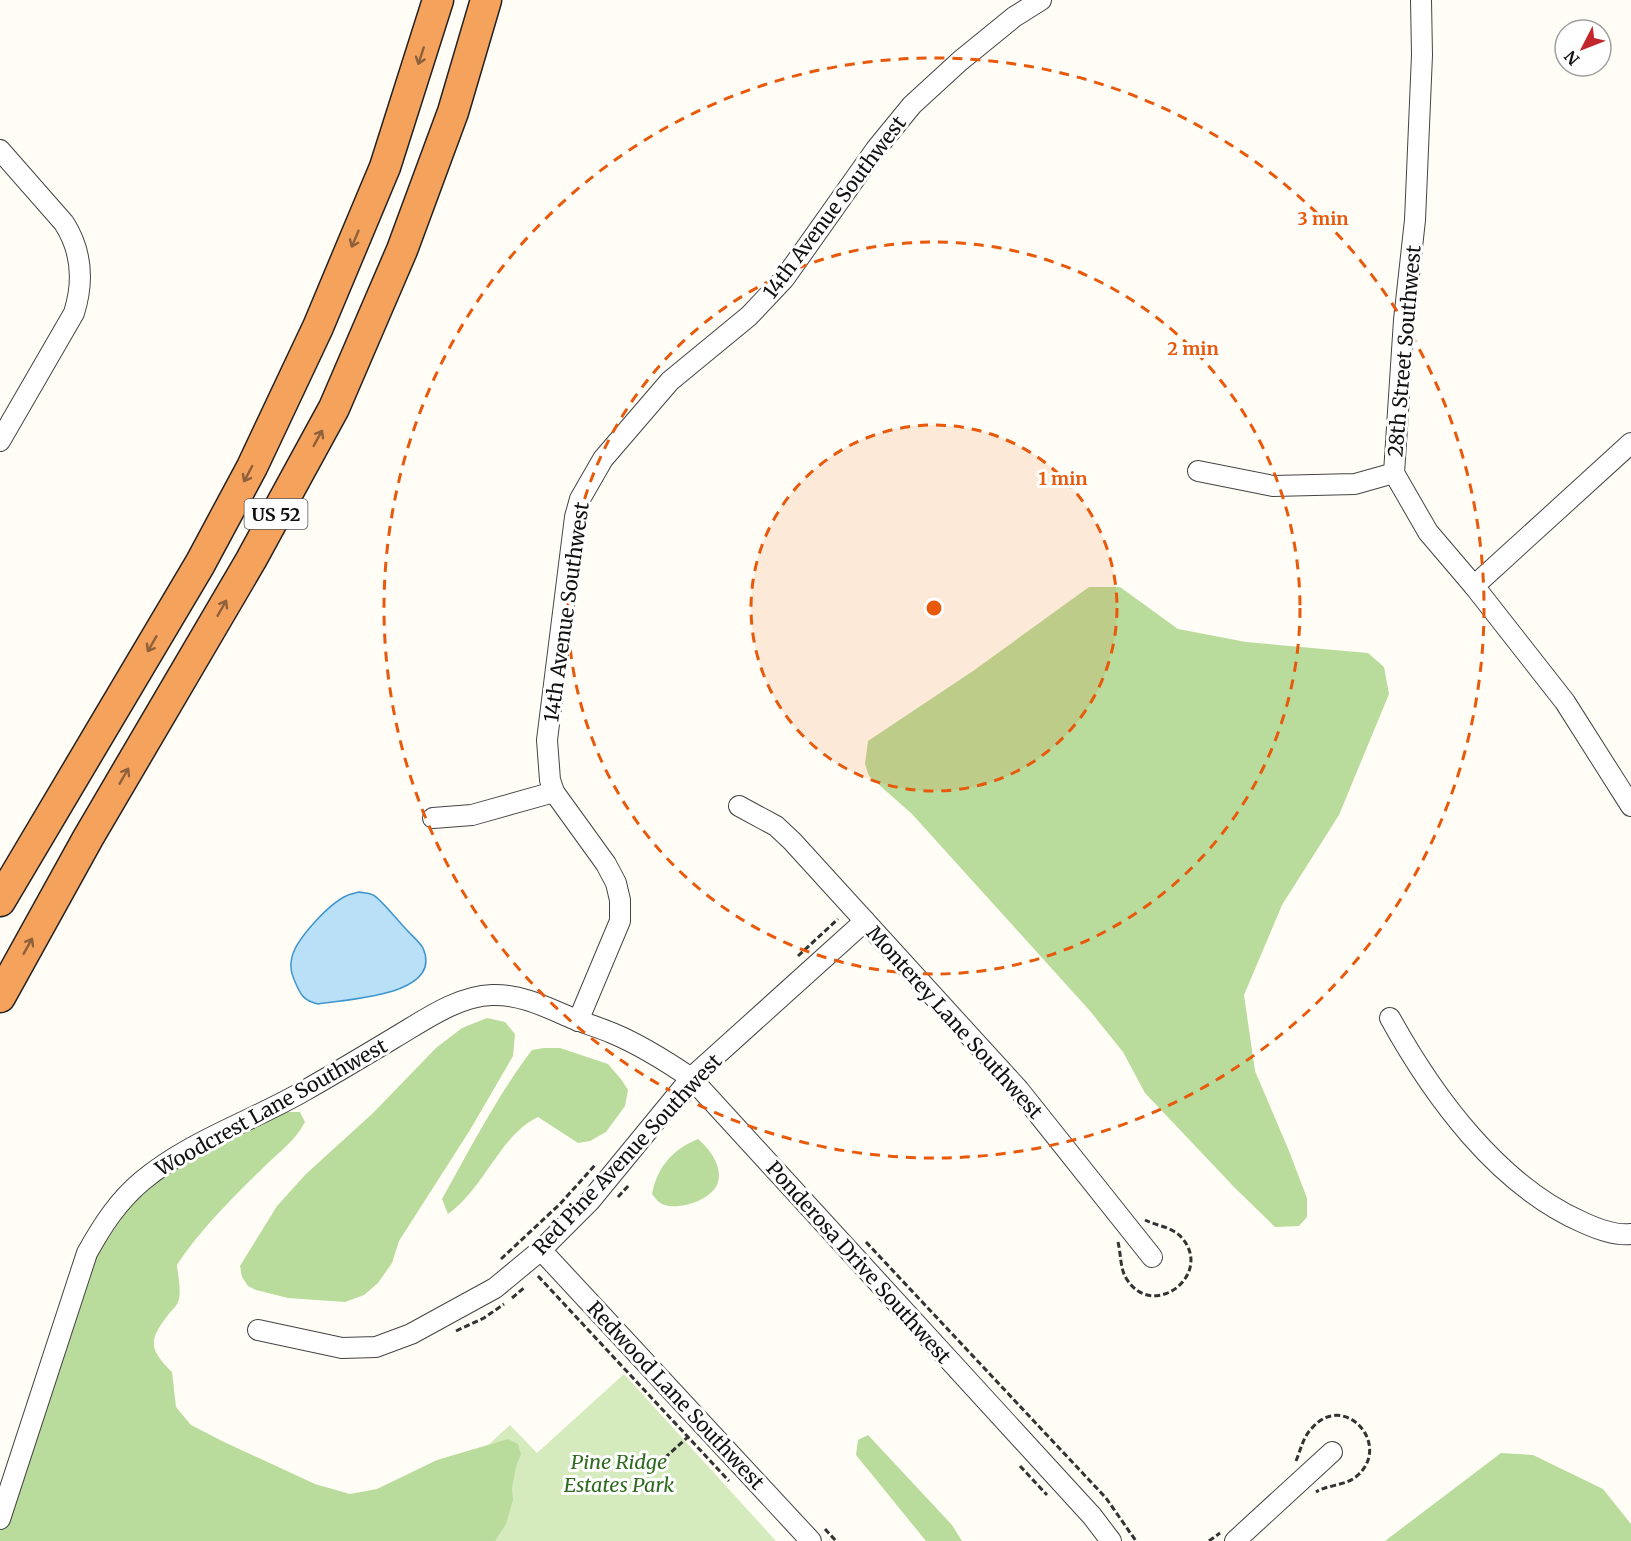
<svg xmlns="http://www.w3.org/2000/svg" width="1631" height="1541" font-family="Merriweather,serif">
	<style>
		.green { fill: #d5ebbd }
		.forest { fill: #b9dc9c }
		.water { fill: #b9e0f7; stroke: #3f96cf; stroke-width: 1.5 }
		.lines { fill: none; stroke-linecap: round; stroke-linejoin: round }
		.minor-casing { stroke: #444; stroke-width: 22 }
		.highway-casing { stroke: #222; stroke-width: 33 }
		.path { stroke: #333; stroke-width: 3; stroke-dasharray: 6 3; stroke-linecap: butt }
		.minor { stroke: #fff; stroke-width: 20 }
		.highway { stroke: #f5a25d; stroke-width: 30 }
		.oneway { stroke: #8e613b }
		.ring { fill: none; stroke: #e8590c; stroke-width: 3; stroke-dasharray: 10 8 }
		.labels { text-anchor: middle; dominant-baseline: central; stroke-width: 6; stroke-linejoin: round; paint-order: stroke }
		.shield { fill: #fff; stroke: #585858; stroke-width: 1.5 }
		.shield-label { font-size: 18px; font-weight: bold; fill: #111 }
		.street-label { font-size: 20px; fill: #111; stroke: #fff }
		.park-label { font-size: 20px; font-style: italic; fill: #2f6b1f; stroke: #fff }
		.centre { fill: #e8590c; stroke: #fff; stroke-width: 3 }
		.ring-label { font-size: 18px; text-anchor: middle; font-weight: bold; fill: #e8590c; stroke: #fff; stroke-width: 6; stroke-linejoin: round; paint-order: stroke }
	</style>
	<rect width="100%" height="100%" fill="#fffdf5"/>
	<path class="green" d="M624,1374L776,1541H120L331,1503L429,1499L510,1425L537,1453Z"/>
	<g class="forest">
		<path d="M1089,587H1120L1178,629L1246,642L1368,653L1384,667L1389,694L1339,815L1282,905L1244,995L1255,1071L1289,1151L1307,1198V1217L1299,1226L1275,1227L1235,1188L1145,1093L1123,1052L1090,1011L912,814L869,776L865,764L868,741L973,671Z"/>
		<path d="M487,1018L505,1022L515,1034L513,1056L470,1130L399,1241L392,1263L378,1283L364,1295L345,1302L288,1298L256,1290L248,1286L242,1277L240,1266L277,1206L306,1174L373,1113L436,1048L462,1028Z"/>
		<path d="M544,1048H560L608,1064L621,1079L628,1090L625,1106L606,1132L590,1141L578,1143L538,1117C500,1135 484,1189 448,1214L442,1199C470,1149 497,1096 532,1050Z"/>
		<path d="M284,1112H300L305,1122C295,1141 279,1152 264,1167C235,1195 199,1231 177,1265C178,1276 181,1288 179,1299C178,1305 172,1310 168,1315C148,1341 149,1349 172,1372L176,1407L191,1425L224,1442L315,1484L350,1494L377,1489L437,1460L508,1439L518,1444L521,1454L516,1467L512,1488L513,1500L506,1524L495,1541H0V1488L64,1303L130,1206L165,1176L227,1137Z"/>
		<path d="M698,1139C710,1149 724,1168 717,1185C709,1201 678,1211 662,1204C658,1202 655,1198 652,1194C657,1167 673,1149 698,1139Z"/>
		<path d="M868,1435L952,1525L962,1541H926L856,1455L858,1440Z"/>
		<path d="M1501,1453L1533,1455L1603,1489L1631,1524V1541H1385Z"/>
	</g>
	<path class="water" d="M359,892C363,893 370,893 373,895C380,898 398,921 405,928C410,934 419,941 423,948C444,996 347,999 318,1004C305,1001 301,996 296,984C292,975 289,967 292,957C296,939 329,904 346,896C350,894 355,893 359,892Z"/>
	<g class="lines">
		<defs>
			<g id="minor">
				<path d="M1421,0L1422,55L1415,220L1404,320L1394,473L1428,532L1474,586L1565,702L1631,806"/>
				<path d="M0,150L64,223C82,251 84,281 74,313L0,441"/>
				<path d="M1198,471L1273,486L1355,484L1394,473"/>
				<path d="M1474,586L1631,443"/>
				<path d="M739,806L776,826L792,841L1019,1090L1152,1257"/>
				<path d="M433,818L472,815L554,792"/>
				<path d="M1390,1018C1433,1096 1498,1185 1582,1222C1597,1229 1615,1236 1631,1234"/>
				<path d="M578,1021L620,921V900L616,883L606,864L554,792L550,780L547,740L575,517L580,499L603,459L670,381L749,316L784,279L876,149L912,105L960,61L1014,17L1041,0"/>
				<path d="M541,1250L811,1541"/>
				<path d="M258,1330L342,1348L376,1347L411,1334L495,1288L541,1250L590,1201L691,1078L865,921"/>
				<path d="M0,1519L87,1253C102,1226 118,1201 142,1181C190,1141 250,1122 304,1091C334,1074 364,1056 394,1038C423,1021 457,996 492,995C522,994 548,1008 574,1019C587,1024 600,1028 612,1033C641,1045 666,1061 691,1078L1092,1516L1111,1541"/>
				<path d="M1235,1541L1332,1452"/>
			</g>
			<g id="highway">
				<path d="M0,901L200,564L252,467L318,327L385,167L438,0"/>
				<path d="M0,997L88,838L251,560L334,408L402,250L453,112L486,0"/>
			</g>
		</defs>
		<use href="#minor" class="minor-casing"/>
		<use href="#highway" class="highway-casing"/>
		<g class="path">
			<path d="M798,956L838,919"/>
			<path d="M618,1197L629,1185"/>
			<path d="M866,1242L1106,1498L1136,1541"/>
			<path d="M1118,1242C1121,1254 1120,1268 1126,1278C1152,1322 1214,1275 1182,1238C1173,1227 1157,1226 1145,1220"/>
			<path d="M501,1259L560,1204L596,1164"/>
			<path d="M538,1276L729,1481"/>
			<path d="M512,1298L525,1287"/>
			<path d="M456,1331L484,1318L504,1304"/>
			<path d="M1296,1461C1301,1449 1303,1437 1312,1428C1344,1391 1392,1444 1358,1475C1347,1486 1329,1484 1316,1492"/>
			<path d="M658,1464L688,1437"/>
			<path d="M1020,1466L1047,1495"/>
			<path d="M825,1529L836,1541"/>
			<path d="M1209,1541L1220,1533"/>
		</g>
		<use href="#minor" class="minor"/>
		<use href="#highway" class="highway"/>
	</g>
	<defs><path id="oneway-shaft" d="M-6 0H5M1.5-3L5.5 0L1.5 3" fill="none" stroke-width="1.6" stroke-linecap="round" stroke-linejoin="round" transform="scale(1.5)"/></defs>
	<g class="oneway">
		<use href="#oneway-shaft" transform="translate(421 56) rotate(108)"/>
		<use href="#oneway-shaft" transform="translate(355 239) rotate(113)"/>
		<use href="#oneway-shaft" transform="translate(318 438) rotate(-61)"/>
		<use href="#oneway-shaft" transform="translate(248 474) rotate(118)"/>
		<use href="#oneway-shaft" transform="translate(222 608) rotate(-60)"/>
		<use href="#oneway-shaft" transform="translate(152 644) rotate(120)"/>
		<use href="#oneway-shaft" transform="translate(124 776) rotate(-60)"/>
		<use href="#oneway-shaft" transform="translate(28 946) rotate(-61)"/>
	</g>
	<circle cx="934" cy="608" r="183" fill="#e8590c" fill-opacity=".12"/>
	<g class="ring">
		<circle cx="934" cy="608" r="183"/>
		<circle cx="934" cy="608" r="366"/>
		<circle cx="934" cy="608" r="550"/>
	</g>
	<g class="labels">
		<rect class="shield" x="244.5" y="499" width="63" height="30" rx="4.5"/>
		<g class="shield-label">
			<text x="276" y="514">US 52</text>
		</g>
		<g class="street-label">
			<text transform="translate(834 207) rotate(-53)">14th Avenue Southwest</text>
			<text transform="translate(1404 351) rotate(-85)">28th Street Southwest</text>
			<text transform="translate(566 612) rotate(-82)">14th Avenue Southwest</text>
			<text transform="translate(955 1022) rotate(48)">Monterey Lane Southwest</text>
			<text transform="translate(271 1107) rotate(-29)">Woodcrest Lane Southwest</text>
			<text transform="translate(627 1154) rotate(-47)">Red Pine Avenue Southwest</text>
			<text transform="translate(859 1262) rotate(48)">Ponderosa Drive Southwest</text>
			<text transform="translate(676 1395) rotate(47)">Redwood Lane Southwest</text>
		</g>
		<g class="park-label">
			<text x="619" y="1461">Pine Ridge<tspan x="619" dy="23">Estates Park</tspan></text>
		</g>
	</g>
	<circle cx="934" cy="608" r="9" class="centre"/>
	<g class="ring-label">
		<text x="1323" y="225">3 min</text>
		<text x="1193" y="355">2 min</text>
		<text x="1063" y="485">1 min</text>
	</g>
	<g transform="translate(1583 48) rotate(228)"><circle r="28" fill="#ffffff" stroke="#a0a0a0" stroke-width="1.5"/>
	<path d="M0-4.5L10 22L0 15L-10 22Z" fill="#c4262e"/>
	<text y="-9" font-size="16" font-weight="bold" text-anchor="middle" fill="#111111">N</text>
	</g>
</svg>
